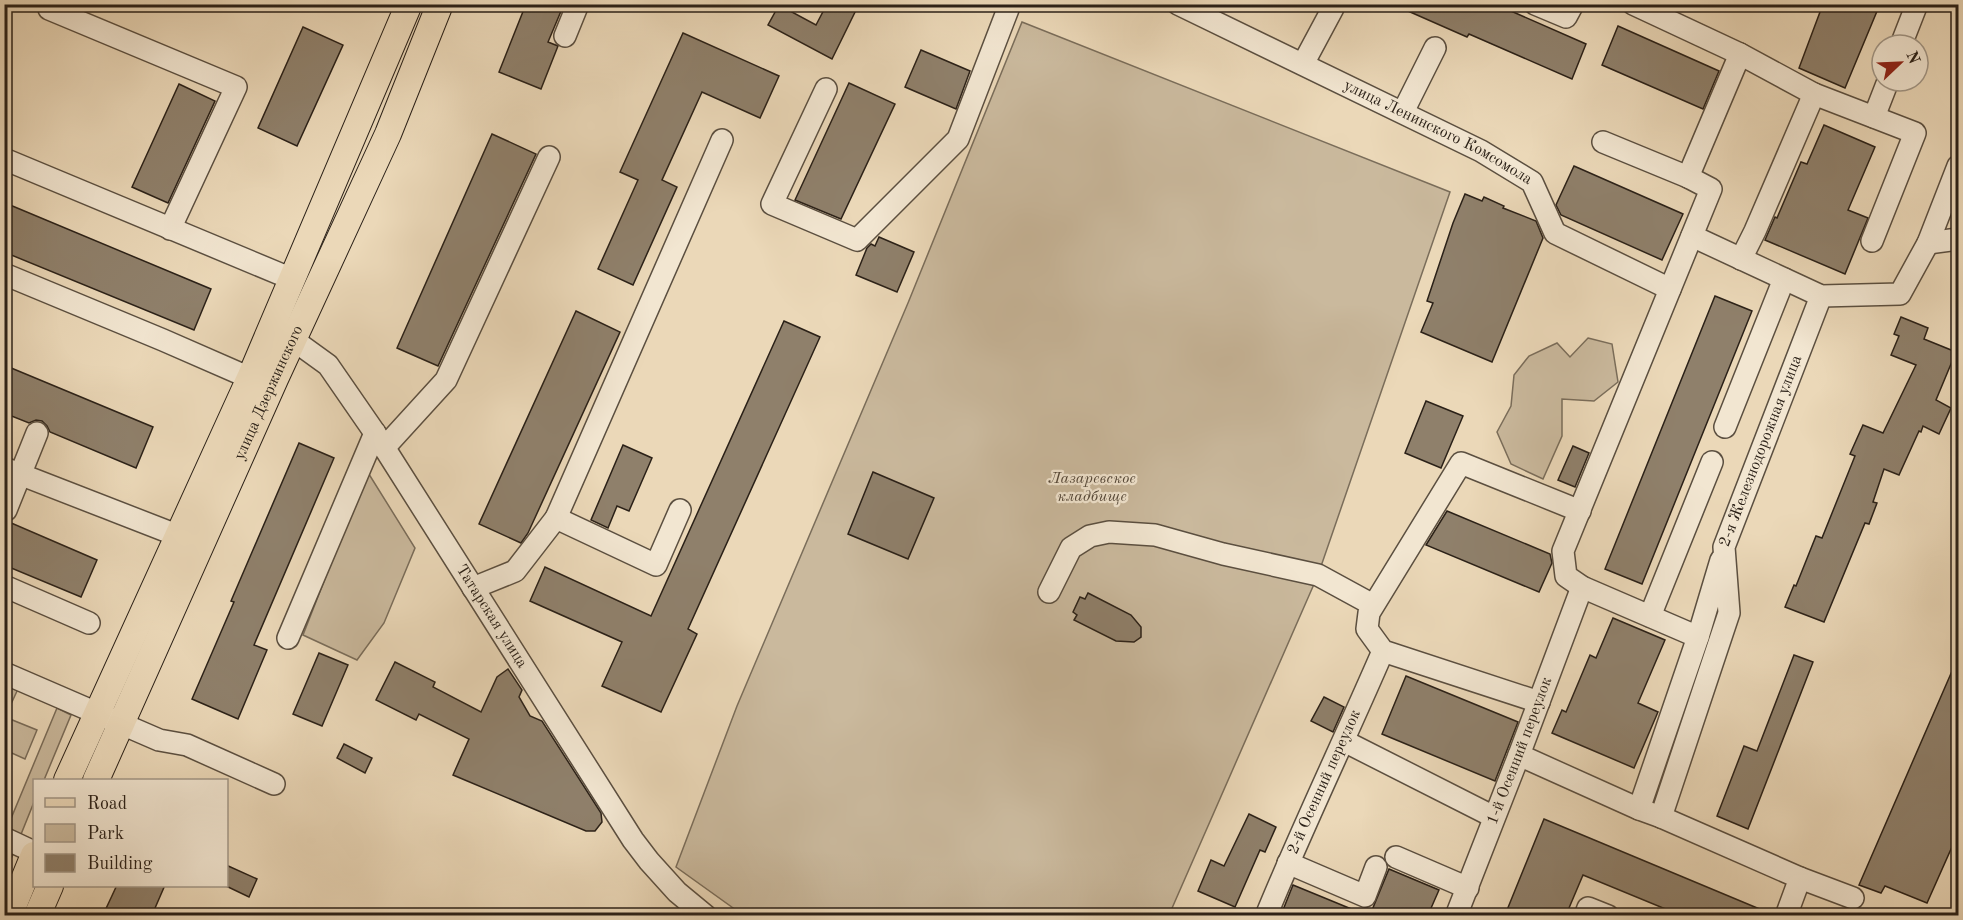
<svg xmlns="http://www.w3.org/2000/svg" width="1963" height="920" font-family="'Old Standard TT',serif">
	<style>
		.green { fill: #cab99d; stroke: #7a6d5a; stroke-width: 1.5 }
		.building { fill: #8f806b; stroke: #2b2118; stroke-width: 1.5 }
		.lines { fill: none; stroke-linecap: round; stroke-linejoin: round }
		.minor-casing { stroke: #5b4f40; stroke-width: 24 }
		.major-casing { stroke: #2b2118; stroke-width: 28 }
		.minor { stroke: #f2e6d1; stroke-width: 21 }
		.major { stroke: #ebd8b8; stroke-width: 26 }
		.labels { text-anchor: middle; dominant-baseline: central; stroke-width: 4.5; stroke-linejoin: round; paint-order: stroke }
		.street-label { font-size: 16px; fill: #2b2118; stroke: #f2e6d1 }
		.park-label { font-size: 16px; font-style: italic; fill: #534739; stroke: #f2e6d1 }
	</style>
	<rect width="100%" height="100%" fill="#ebd8b8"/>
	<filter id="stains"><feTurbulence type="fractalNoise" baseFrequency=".00333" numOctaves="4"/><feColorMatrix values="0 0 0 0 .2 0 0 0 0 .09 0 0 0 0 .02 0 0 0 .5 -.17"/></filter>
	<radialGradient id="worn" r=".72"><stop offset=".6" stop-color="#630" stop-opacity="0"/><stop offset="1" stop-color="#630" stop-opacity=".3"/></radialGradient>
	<g class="green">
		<path d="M1022,22L1450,192L1318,575L1169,915H743L676,867L737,706L908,303Z"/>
		<path d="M1588,338L1612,344L1618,382L1594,401L1562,399V436L1543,479L1511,464L1497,432L1511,406L1514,375L1529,356L1557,343L1570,357Z"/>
		<path d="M367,471L415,548L384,623L357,660L303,635Z"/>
		<path d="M4,683L18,689L5,717L37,730L25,759L5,750Z"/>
		<path d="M57,708L71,715L44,780H34V802L5,874V833Z"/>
	</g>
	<g class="building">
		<path d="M526,4H564L548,42L558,46L541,89L499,72Z"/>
		<path d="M827,4H859L832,59L768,25L779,5L816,25Z"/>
		<path d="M1392,4H1495L1586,44L1572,79L1469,34L1467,37Z"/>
		<path d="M1823,4H1880L1845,88L1799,68Z"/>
		<path d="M1618,26L1719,71L1703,109L1602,65Z"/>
		<path d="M303,27L343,45L297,146L258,128Z"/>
		<path d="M683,33L779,76L760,118L702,92L662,180L677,187L633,285L598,269L638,180L620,172Z"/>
		<path d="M921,50L970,71L956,109L905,87Z"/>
		<path d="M849,83L895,104L841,219L795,200Z"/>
		<path d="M179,84L215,101L168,203L132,187Z"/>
		<path d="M1824,125L1875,147L1848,210L1868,218L1845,274L1765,240L1775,217L1777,218L1801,162L1807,164Z"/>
		<path d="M492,134L536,154L438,366L397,348Z"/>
		<path d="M1574,166L1683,214L1662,260L1561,215L1556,205Z"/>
		<path d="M1465,194L1482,201L1484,197L1504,206L1503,208L1536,221L1543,238L1492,362L1421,332L1433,303L1427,301L1453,223Z"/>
		<path d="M10,205L211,289L194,330L4,252V219Z"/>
		<path d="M879,237L914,252L897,292L856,275L867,248L871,244L875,246Z"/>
		<path d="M1715,296L1752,311L1642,584L1605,569Z"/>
		<path d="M576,311L620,332L528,533L521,543L479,524Z"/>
		<path d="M1901,317L1928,328L1924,339L1956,352L1936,400L1951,408L1939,434L1923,426L1921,432L1919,431L1899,475L1884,469L1873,502L1877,503L1869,524L1865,523L1824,622L1785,607L1794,585L1796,586L1816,536L1822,538L1855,456L1850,454L1863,425L1883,433L1916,365L1891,355L1899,336L1894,334Z"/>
		<path d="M784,321L820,337L688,629L697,634L661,712L602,686L622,642L530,601L545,567L651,616Z"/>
		<path d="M4,365L153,427L136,468L50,432L47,426L42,421L36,420L29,423L4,413Z"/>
		<path d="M1426,401L1463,416L1441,468L1405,453Z"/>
		<path d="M299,443L334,458L254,645L267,650L238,719L192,699L234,602L231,601Z"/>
		<path d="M623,445L652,458L629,511L617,506L608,528L591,520Z"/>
		<path d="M1573,446L1589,453L1575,487L1558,480Z"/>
		<path d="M873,472L934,498L908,559L848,534Z"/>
		<path d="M1447,511L1550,554L1552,563L1539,592L1426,545Z"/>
		<path d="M4,522H9L97,560L81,597L4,565Z"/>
		<path d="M1088,593L1131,615L1141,627V637L1134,642L1116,641L1074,620L1077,615L1073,612L1080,597L1085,599Z"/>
		<path d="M1613,618L1665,640L1638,703L1658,712L1634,768L1552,733L1562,710L1566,712L1590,655L1596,658Z"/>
		<path d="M319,653L348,665L322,726L293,714Z"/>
		<path d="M1794,655L1813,662L1748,829L1717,816L1744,746L1757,751Z"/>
		<path d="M1959,655V831L1927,903L1885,886L1881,893L1859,885Z"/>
		<path d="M395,662L435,682L433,687L481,712L497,677L508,669L522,690L519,697L530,716L542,721L601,813L602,822L595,831H586L453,775L469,739L419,714L416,720L376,700Z"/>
		<path d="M1406,676L1518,722L1495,781L1382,734Z"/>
		<path d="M1324,697L1344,707L1333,732L1311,721Z"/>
		<path d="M344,744L372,758L365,773L337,758Z"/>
		<path d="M1249,814L1276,827L1265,852L1260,850L1235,907L1198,891L1211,860L1224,866Z"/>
		<path d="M1544,819L1774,915H1680L1583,875L1566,915H1505Z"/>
		<path d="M226,865L257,879L249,897L226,886Z"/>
		<path d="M1389,869L1439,890L1428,915H1370Z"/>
		<path d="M117,885H165L152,915H103Z"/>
		<path d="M1293,885L1366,915H1281Z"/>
	</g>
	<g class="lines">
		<defs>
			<g id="minor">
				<path id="s1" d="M1178,4L1481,151L1532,182L1555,233L1670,289"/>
				<path d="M1535,4L1566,17L1573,4"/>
				<path d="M1633,4L1740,54L1688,177"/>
				<path d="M49,9L236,87L170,229"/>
				<path d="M565,36L578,4"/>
				<path d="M1901,45L1917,4"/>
				<path d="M1740,54L1814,94L1915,133L1872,241"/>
				<path d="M1303,64L1333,8"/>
				<path d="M826,89L772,204L857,240L958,139L1010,4"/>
				<path d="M1403,112L1435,48"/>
				<path d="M1874,117L1888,81"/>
				<path d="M1603,142L1688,177L1711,189L1563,551L1566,576L1582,587L1698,637L1639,809"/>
				<path d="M4,159L292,279"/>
				<path d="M1692,236L1821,296L1900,294L1928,243L1958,166"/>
				<path d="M1928,243L1958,239"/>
				<path d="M1741,259L1755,231L1814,94"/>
				<path d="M4,274L163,340L250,378"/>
				<path id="s2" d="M281,331L328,365L375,433L633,840L649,861L677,892L706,916"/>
				<path d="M1725,427L1784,279"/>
				<path d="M384,448L446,380L549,157"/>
				<path d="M4,468L179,536"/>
				<path d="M6,510L37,433"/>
				<path d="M556,518L722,140"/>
				<path d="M4,586L89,623"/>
				<path d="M473,588L515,571L556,518L656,565L680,510"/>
				<path d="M1049,592L1071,548L1090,536L1109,532L1155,535L1223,554L1318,575L1373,605"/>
				<path d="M1650,616L1712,462"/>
				<path d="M1698,637L1721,560"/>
				<path d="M288,638L375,433"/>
				<path d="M4,673L159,740L187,745L274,784"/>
				<path d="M1539,702L1383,651L1367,629L1369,613L1461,463L1580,511"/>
				<path d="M1344,741L1494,817"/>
				<path d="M1519,755L1639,809L1661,817L1800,878L1786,916"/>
				<path id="s3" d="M1661,817L1729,613L1724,547L1821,296"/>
				<path d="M4,838L34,852"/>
				<path d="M1396,857L1468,888"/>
				<path d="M1288,863L1365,896L1376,867"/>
				<path d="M1800,878L1853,898"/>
				<path id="s4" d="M1266,916C1303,826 1345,739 1383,651"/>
				<path id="s5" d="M1456,916L1519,755L1582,587"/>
				<path d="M1585,916L1588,908L1608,916"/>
			</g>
			<g id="major">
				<path d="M67,780L250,378L409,4"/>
				<path id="s6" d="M96,780L275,379L388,134L440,4"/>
				<path d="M9,916L34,855"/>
				<path d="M37,916L50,886"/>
			</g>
		</defs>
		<use href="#minor" class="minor-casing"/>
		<use href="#major" class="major-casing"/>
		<use href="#minor" class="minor"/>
		<use href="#major" class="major"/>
	</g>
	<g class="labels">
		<g class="street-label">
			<text stroke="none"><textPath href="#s1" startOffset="290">улица Ленинского Комсомола</textPath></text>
			<text stroke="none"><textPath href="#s6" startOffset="424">улица Дзержинского</textPath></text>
			<text stroke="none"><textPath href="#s3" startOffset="384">2-я Железнодорожная улица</textPath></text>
			<text stroke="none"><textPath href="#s2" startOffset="358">Татарская улица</textPath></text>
			<text stroke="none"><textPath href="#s5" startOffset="177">1-й Осенний переулок</textPath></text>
			<text stroke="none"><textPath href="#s4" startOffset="146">2-й Осенний переулок</textPath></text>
		</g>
		<g class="park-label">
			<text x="1092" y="479">Лазаревское<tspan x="1092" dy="18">кладбище</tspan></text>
		</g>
	</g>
	<rect width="1963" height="920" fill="none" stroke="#ebd8b8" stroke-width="24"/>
	<rect x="6" y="6" width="1951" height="908" fill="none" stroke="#2b2118" stroke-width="3"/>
	<rect x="12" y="12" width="1939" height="896" fill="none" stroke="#2b2118" stroke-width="1.5"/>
	<rect x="33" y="779" width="195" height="108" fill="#f2e6d1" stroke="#a29787" stroke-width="1.5"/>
	<rect x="45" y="798" width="30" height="9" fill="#ebd8b8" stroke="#a29787" stroke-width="1.5"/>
	<text x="87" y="809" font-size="18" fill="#2b2118">Road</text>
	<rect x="45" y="824" width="30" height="18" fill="#cab99d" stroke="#a29787" stroke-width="1.5"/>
	<text x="87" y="839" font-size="18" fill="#2b2118">Park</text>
	<rect x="45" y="854" width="30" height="18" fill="#8f806b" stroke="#a29787" stroke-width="1.5"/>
	<text x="87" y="869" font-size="18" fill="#2b2118">Building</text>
	<g transform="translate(1900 63) rotate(67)"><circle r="28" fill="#f2e6d1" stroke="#a29787" stroke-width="1.5"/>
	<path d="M0-4.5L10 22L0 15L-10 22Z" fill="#8f2418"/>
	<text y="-9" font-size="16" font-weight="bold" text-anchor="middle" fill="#2b2118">N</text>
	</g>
	<rect width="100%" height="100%" filter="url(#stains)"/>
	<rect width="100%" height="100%" fill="url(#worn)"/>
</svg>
